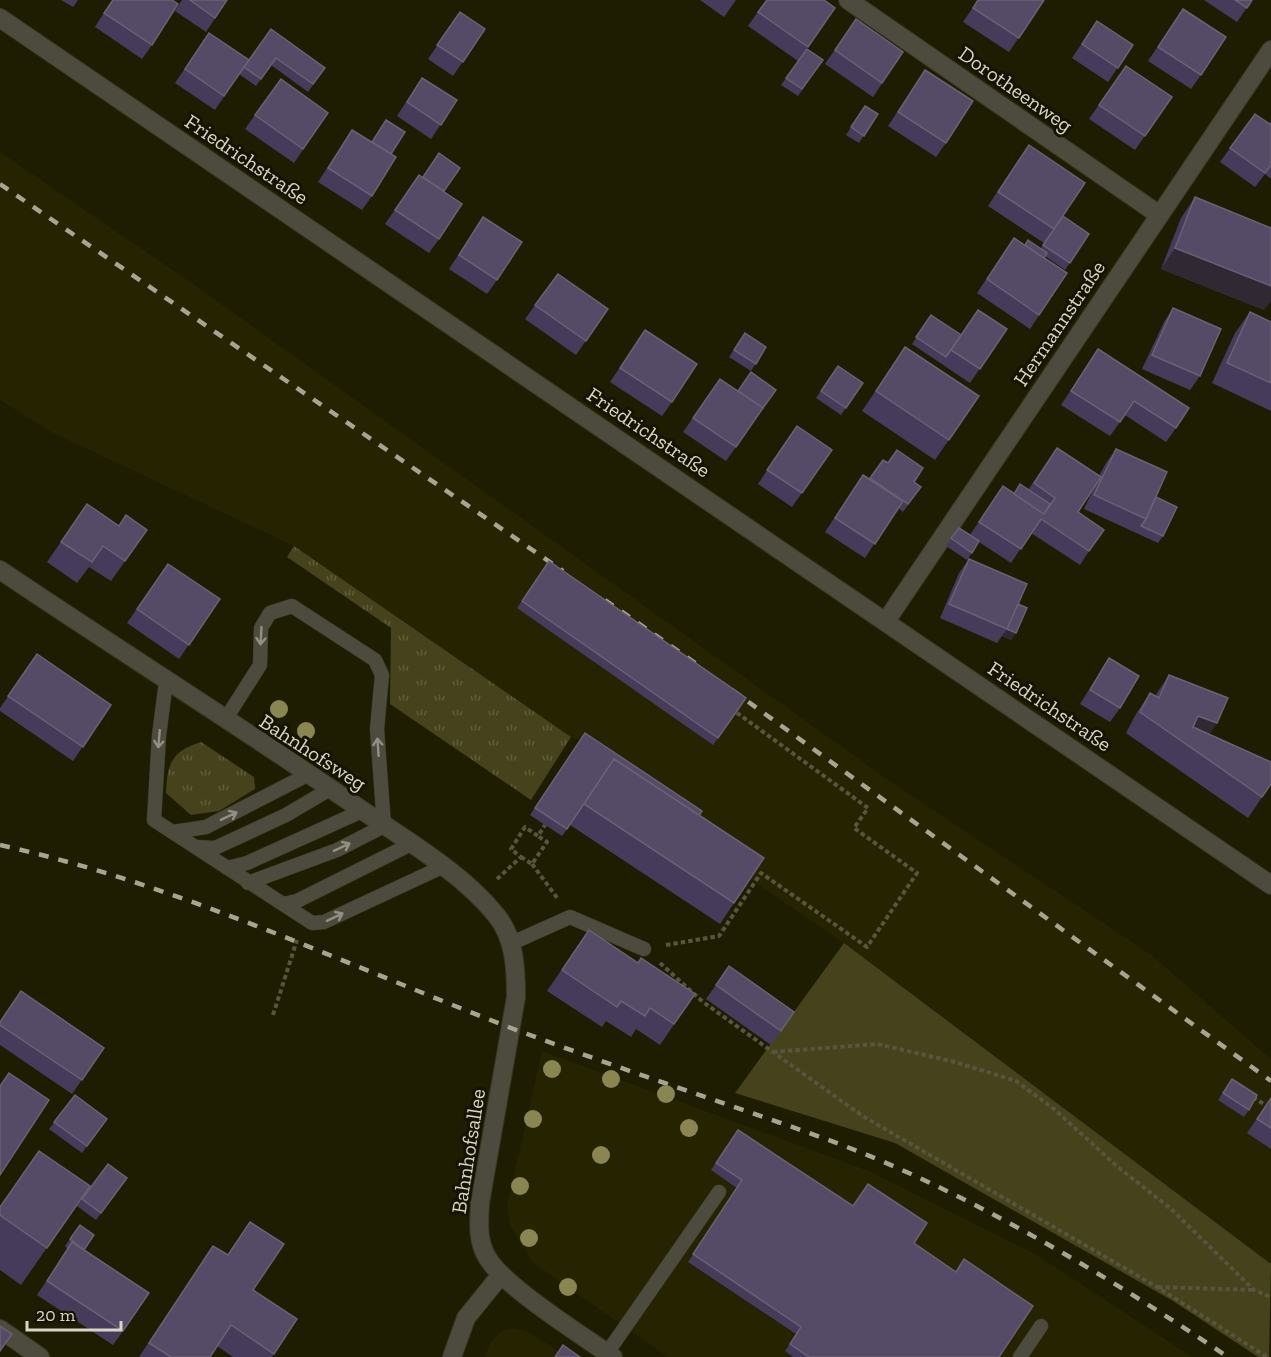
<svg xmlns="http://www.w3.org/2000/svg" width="1271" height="1357" font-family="'Zilla Slab',serif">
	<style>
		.built { fill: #252300 }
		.grass { fill: url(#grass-tufts) }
		.park { fill: #45421c }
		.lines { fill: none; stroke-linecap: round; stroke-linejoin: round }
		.service-casing { stroke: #39371c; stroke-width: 15 }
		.minor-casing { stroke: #39371c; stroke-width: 20 }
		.tertiary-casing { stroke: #39371c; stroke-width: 20 }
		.path { stroke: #57553d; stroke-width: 4; stroke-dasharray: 4.5 3; stroke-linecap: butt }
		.service { stroke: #4c4b3e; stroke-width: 14 }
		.minor { stroke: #4c4b3e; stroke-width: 18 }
		.tertiary { stroke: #4c4b3e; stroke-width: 18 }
		.rail { stroke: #a6a591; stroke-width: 4.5; stroke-dasharray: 10 10; stroke-linecap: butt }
		.tree { fill: #898651 }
		.wall { fill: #473b5b }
		.shaded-wall { fill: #302832 }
		.building { fill: #564b66; stroke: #6a6175; stroke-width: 1.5 }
		.oneway { stroke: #919082 }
		.labels { text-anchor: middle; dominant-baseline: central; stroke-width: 6; stroke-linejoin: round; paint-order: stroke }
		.street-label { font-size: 21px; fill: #d6d6c5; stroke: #161400 }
	</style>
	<defs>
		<pattern id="grass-tufts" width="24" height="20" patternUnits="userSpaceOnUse" patternTransform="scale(1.5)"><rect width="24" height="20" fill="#45421c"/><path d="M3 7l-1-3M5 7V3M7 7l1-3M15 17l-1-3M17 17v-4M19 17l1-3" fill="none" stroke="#5f5d3c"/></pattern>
	</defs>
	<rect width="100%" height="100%" fill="#1f1d01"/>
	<g class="built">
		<path d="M0,152L196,286L887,779L1150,954L1271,1059V1264L844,943L750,879L580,740L571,737L294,546L53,433L0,400Z"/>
		<path d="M542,1051L866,1170L1040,1257L1192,1357H668L532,1262L510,1225L507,1206Z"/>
		<path d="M514,1328L529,1332L567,1357H485L490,1343L502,1331Z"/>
	</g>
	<g class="grass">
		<path d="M294,546L571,737L531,800L390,704L391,628L287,557Z"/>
		<path d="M201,742L254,777L255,789L219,811L191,815L166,793C167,763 172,751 201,742Z"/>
	</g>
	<path class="park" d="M844,943L1271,1264L1269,1357H1258L1173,1301L895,1143L735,1093Z"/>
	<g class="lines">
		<defs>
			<g id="service">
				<path d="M166,681L159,736L154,820L312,923L324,922L442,867"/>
				<path d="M225,720L260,665L261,628L270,613L292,606L375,660L382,675L377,729L384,826L337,850L248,883"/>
				<path d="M173,832L206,827L309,774"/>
				<path d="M196,847L215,848L286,815L330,789"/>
				<path d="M227,868L247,863L362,811"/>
				<path d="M283,904L297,901L411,844"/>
				<path d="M512,943L570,917L644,949"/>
				<path d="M607,1353L719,1192"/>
				<path d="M1020,1357L1041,1326"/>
			</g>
			<g id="minor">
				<path d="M848,0L1158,214"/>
				<path d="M0,18L1271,885"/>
				<path d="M886,621L1271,50"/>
				<path d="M0,1329L40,1357"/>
				<path d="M452,1357L466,1318L500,1276"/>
			</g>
			<path id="tertiary" d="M0,570C117,649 237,724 353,804C399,836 461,871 496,915C515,938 516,969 516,997L480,1203C479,1222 477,1240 487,1257C503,1286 583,1336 613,1357"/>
		</defs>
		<use href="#service" class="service-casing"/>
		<use href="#minor" class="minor-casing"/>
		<use href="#tertiary" class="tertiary-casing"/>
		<g class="path">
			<path d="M521,857L532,864L547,842L538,836"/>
			<path d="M532,864L558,899"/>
			<path d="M497,879L521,857L511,849L525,827L538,836L545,825"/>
			<path d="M666,945L719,936L761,873L867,947L917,873L854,828L868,808L733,710"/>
			<path d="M660,963L703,1002L861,1115L1157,1287L1267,1357"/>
			<path d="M273,1015L297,940"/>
			<path d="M773,1052L877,1044L955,1062L1016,1081L1054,1109L1119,1168L1170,1208L1254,1290L1271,1297"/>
			<path d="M1253,1097L1271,1109"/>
			<path d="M1158,1287L1253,1290"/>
		</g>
		<use href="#service" class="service"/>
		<use href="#minor" class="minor"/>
		<use href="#tertiary" class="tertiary"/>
		<g class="rail">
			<path d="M0,184L563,571"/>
			<path d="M605,600L698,665"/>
			<path d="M732,690L1271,1081"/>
			<path d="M0,845C177,884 342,963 511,1028C578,1053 646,1077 714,1100C771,1120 828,1138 884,1162C1006,1215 1118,1283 1228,1357"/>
		</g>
	</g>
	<g class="tree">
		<circle cx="279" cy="709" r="9"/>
		<circle cx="306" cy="731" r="9"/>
		<circle cx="552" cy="1069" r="9"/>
		<circle cx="611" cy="1079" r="9"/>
		<circle cx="666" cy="1094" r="9"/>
		<circle cx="533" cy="1119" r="9"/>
		<circle cx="689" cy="1128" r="9"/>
		<circle cx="601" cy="1155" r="9"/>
		<circle cx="520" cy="1186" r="9"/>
		<circle cx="529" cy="1238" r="9"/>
		<circle cx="568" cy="1287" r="9"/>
	</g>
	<g class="wall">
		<path d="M61,0H78L73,7Z"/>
		<path d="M112,0H172L152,45L142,59L95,27Z"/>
		<path d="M182,0H227L206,32L175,11Z"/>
		<path d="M700,0H736L724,17Z"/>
		<path d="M766,0L835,8L798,61L748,26Z"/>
		<path d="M978,0H1044L1009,52L963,22Z"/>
		<path d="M1204,0H1252L1237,22Z"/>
		<path d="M1183,9L1201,75L1191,89L1148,61Z"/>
		<path d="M460,12L485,29L453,76L428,59Z"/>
		<path d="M856,19L903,52L873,97L825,64Z"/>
		<path d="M1097,21L1133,45L1108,82L1072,58Z"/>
		<path d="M271,29L325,68L308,92L271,65L256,86L239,74L215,110L175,83L209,33L249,60Z"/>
		<path d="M807,49L823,60L798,96L781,85Z"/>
		<path d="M1126,66L1172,97L1135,150L1089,119Z"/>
		<path d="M925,70L946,143L936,157L888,126Z"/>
		<path d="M422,78L457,100L431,139L397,116Z"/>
		<path d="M281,79L328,113L294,163L245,129Z"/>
		<path d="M865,106L878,114L859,143L846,135Z"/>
		<path d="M1271,121V179L1265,174L1255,187L1220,162L1230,148L1269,124Z"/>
		<path d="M352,130L391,154L372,196L362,210L318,182Z"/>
		<path d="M1019,159L1063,216L1089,234L1065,270L1045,256L1044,258L1067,273L1030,329L977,293L1014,238L1025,245L1041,248L1044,243L988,206Z"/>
		<path d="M419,175L444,191L439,239L429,253L385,224Z"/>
		<path d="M1195,197L1264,310L1161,269L1181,218Z"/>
		<path d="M483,217L497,280L487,294L449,269Z"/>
		<path d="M558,274L608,309L576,355L525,319Z"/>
		<path d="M1173,308L1200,376L1190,390L1142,369L1164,322Z"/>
		<path d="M1250,312L1271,322V411L1212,383L1235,333Z"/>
		<path d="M931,315L961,335L1007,329L970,383L912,344Z"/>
		<path d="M645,330L672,402L662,416L610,382Z"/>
		<path d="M745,333L766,347L751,371L729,357Z"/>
		<path d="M905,347L979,396L935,460L862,411Z"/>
		<path d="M1098,349L1176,428L1166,442L1125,415L1110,436L1061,405Z"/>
		<path d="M838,366L863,383L841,415L816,398Z"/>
		<path d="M720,379L738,391L776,390L726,461L683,432Z"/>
		<path d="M797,426L832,450L792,507L758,484Z"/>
		<path d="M1057,448L1099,476L1106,463L1116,449L1156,497L1163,536L1158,543L1084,509L1095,486L1078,512L1089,551L1080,565L1031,533L1011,563L979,542L967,560L946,546L959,528L970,535L1003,486L1014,493L1028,490Z"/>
		<path d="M883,460L921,487L903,512L898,508L865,558L825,532L863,475L869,479Z"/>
		<path d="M87,504L119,526L147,530L111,581L89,567L77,583L47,562Z"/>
		<path d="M969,559L1018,604L1016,633L1011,640L1002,636L997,643L940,618L959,573Z"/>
		<path d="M549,561L746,698L713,745L517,608Z"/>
		<path d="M168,564L220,599L179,659L127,623Z"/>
		<path d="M37,654L111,705L73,761L0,711V708Z"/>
		<path d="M1109,658L1120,708L1110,722L1080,704Z"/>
		<path d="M1169,675L1209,734L1271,784L1248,818L1126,733L1136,714L1150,693L1155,696Z"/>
		<path d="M585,733L699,816L734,903L720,924L570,825L562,836L530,815Z"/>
		<path d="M589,930L638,962L695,994L660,1045L636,1029L631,1037L606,1021L602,1027L547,991Z"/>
		<path d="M716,985L794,1012L771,1045L706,999Z"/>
		<path d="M0,1022L104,1048L72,1094L0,1045Z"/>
		<path d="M1232,1079L1249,1110L1244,1117L1218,1100Z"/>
		<path d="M75,1095L107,1119L82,1153L49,1129Z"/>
		<path d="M1271,1098V1149L1247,1133Z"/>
		<path d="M738,1130L853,1206L914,1243L999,1357H793L785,1351L796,1334L688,1262L737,1188L711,1170Z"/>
		<path d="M108,1164L127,1178L96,1220L77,1206Z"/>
		<path d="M90,1186L21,1285L0,1270V1207Z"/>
		<path d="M250,1222L253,1290L297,1319L272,1357H233L217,1346L210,1357H139L213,1246L228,1255Z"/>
		<path d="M80,1225L84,1250L123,1331L113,1345L37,1295L68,1249L65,1246Z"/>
	</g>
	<g class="shaded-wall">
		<path d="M1175,248L1271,286V301L1264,310L1161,269Z"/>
		<path d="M1007,629L1016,633L1011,640L1002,636Z"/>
		<path d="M1198,716L1217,723L1203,744L1183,736Z"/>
	</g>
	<g class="building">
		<path d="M113,0H172L178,4L152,45L104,13Z"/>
		<path d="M190,0H227L215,18Z"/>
		<path d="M767,0H824L835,8L808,47L758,12Z"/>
		<path d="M978,0H1044L1019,38L973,8Z"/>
		<path d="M1235,0H1252L1247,8Z"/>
		<path d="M1183,9L1226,37L1201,75L1158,47Z"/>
		<path d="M460,12L485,29L463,62L437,45Z"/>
		<path d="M856,19L903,52L882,83L835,50Z"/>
		<path d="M1097,21L1133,45L1118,68L1082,44Z"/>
		<path d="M271,29L325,68L313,84L276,58L261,79L244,67Z"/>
		<path d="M209,33L249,60L224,96L185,69Z"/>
		<path d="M807,49L823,60L802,89L786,78Z"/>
		<path d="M1126,66L1172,97L1145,136L1099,105Z"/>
		<path d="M925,70L973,101L946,143L898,112Z"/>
		<path d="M422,78L457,100L441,125L407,102Z"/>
		<path d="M281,79L328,113L303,149L255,115Z"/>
		<path d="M865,106L878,114L864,136L851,127Z"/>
		<path d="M1255,114L1271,125V165L1265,173L1230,148Z"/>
		<path d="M386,120L405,132L391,154L372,142Z"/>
		<path d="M352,130L396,157L372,196L328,168Z"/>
		<path d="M1029,145L1085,183L1054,229L998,192Z"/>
		<path d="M439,153L460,168L444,191L423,177Z"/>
		<path d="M419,175L462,204L439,239L395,210Z"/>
		<path d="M1195,197L1271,228V286L1175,248Z"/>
		<path d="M1063,216L1089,234L1070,263L1043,245Z"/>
		<path d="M483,217L522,242L497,280L459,255Z"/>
		<path d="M1014,238L1067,273L1039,315L987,279Z"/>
		<path d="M1028,240L1047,253L1044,258L1025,245Z"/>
		<path d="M558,274L608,309L586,341L535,305Z"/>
		<path d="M1173,308L1221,329L1200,376L1152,355Z"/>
		<path d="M978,310L1007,329L980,369L951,350Z"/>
		<path d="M1250,312L1271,322V383L1227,363Z"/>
		<path d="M931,315L961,335L946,357L916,337Z"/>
		<path d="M645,330L697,364L672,402L620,368Z"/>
		<path d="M745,333L766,347L756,364L734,350Z"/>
		<path d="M905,347L979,396L949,440L876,391Z"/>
		<path d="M1098,349L1189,408L1176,428L1134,401L1120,422L1071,391Z"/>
		<path d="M838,366L863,383L846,408L821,391Z"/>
		<path d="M751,372L776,390L763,408L738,391Z"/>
		<path d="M720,379L763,408L736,447L693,418Z"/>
		<path d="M797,426L832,450L802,493L767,470Z"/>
		<path d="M1057,448L1101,477L1078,512L1104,530L1089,551L1041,519L1021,549L979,522L1003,486L1044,514L1055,498L1034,483Z"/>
		<path d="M1116,449L1167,472L1146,519L1094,495Z"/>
		<path d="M897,450L923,468L914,482L921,487L908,504L870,478L883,460L888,463Z"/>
		<path d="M863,475L903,501L875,544L835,518Z"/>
		<path d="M1020,484L1050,504L1044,514L1014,494Z"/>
		<path d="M1156,497L1177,507L1163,536L1141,526L1146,519Z"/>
		<path d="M87,504L119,526L126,515L147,530L125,561L103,546L92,562L61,542Z"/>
		<path d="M959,528L979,541L972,553L951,538Z"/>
		<path d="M969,559L1027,584L1007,629L949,604Z"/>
		<path d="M549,561L746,698L718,738L522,601Z"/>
		<path d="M168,564L220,599L189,645L137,609Z"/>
		<path d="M1018,604L1027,608L1016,633L1007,629Z"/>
		<path d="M37,654L111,705L83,747L8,696Z"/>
		<path d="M1109,658L1139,676L1120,708L1090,690Z"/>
		<path d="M1169,675L1228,698L1217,723L1198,716L1193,727L1271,762V784L1262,797L1140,712L1150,693L1159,698Z"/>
		<path d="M585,733L702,811L699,816L614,759L567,829L535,808Z"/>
		<path d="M614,759L764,858L734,903L584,804Z"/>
		<path d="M589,930L638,963L641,958L695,994L674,1024L650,1008L645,1016L621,1001L617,1007L562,970Z"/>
		<path d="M729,966L794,1012L781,1031L716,985Z"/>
		<path d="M21,991L104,1048L82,1080L0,1025V1022Z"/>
		<path d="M9,1073L49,1100L0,1175V1086Z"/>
		<path d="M1232,1079L1257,1095L1249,1110L1223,1093Z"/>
		<path d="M75,1095L107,1119L87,1146L54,1122Z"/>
		<path d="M1271,1098V1128L1257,1119Z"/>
		<path d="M738,1130L853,1206L868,1184L927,1223L914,1243L956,1272L964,1259L1033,1306L999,1357H809L790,1344L801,1327L693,1254L742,1180L716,1163Z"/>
		<path d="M39,1151L90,1186L47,1248L0,1215V1207Z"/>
		<path d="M108,1164L127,1178L101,1213L82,1199Z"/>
		<path d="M250,1222L284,1244L253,1290L297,1319L274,1354L231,1325L210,1357H171L149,1343L213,1246L228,1255Z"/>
		<path d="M80,1225L94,1235L84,1250L70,1239Z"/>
		<path d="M72,1242L149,1293L123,1331L47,1281Z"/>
		<path d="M0,1326L12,1334L0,1351Z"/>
		<path d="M563,1345L580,1357H555Z"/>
	</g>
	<defs><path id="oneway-shaft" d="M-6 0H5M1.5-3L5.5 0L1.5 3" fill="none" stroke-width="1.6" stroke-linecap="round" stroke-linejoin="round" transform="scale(1.5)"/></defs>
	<g class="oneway">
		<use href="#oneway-shaft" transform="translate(261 636) rotate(93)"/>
		<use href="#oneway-shaft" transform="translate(159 739) rotate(95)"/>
		<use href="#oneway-shaft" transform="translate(378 747) rotate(-94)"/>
		<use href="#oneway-shaft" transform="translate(229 816) rotate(-26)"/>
		<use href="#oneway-shaft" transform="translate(342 847) rotate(-25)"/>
		<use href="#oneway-shaft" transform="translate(335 917) rotate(-25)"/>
	</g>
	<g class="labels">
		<g class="street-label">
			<text transform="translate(1016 89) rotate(35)">Dorotheenweg</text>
			<text transform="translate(247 159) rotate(34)">Friedrichstraße</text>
			<text transform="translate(1059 323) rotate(-56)">Hermannstraße</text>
			<text transform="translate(649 432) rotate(34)">Friedrichstraße</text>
			<text transform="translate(1050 706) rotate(34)">Friedrichstraße</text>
			<text transform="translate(313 752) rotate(33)">Bahnhofsweg</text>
			<text transform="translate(468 1151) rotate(-81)">Bahnhofsallee</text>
		</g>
	</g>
	<path d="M27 1321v9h94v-9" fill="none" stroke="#d6d6c5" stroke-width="3"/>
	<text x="36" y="1321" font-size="18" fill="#d6d6c5" stroke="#161400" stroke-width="4.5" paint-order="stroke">20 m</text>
</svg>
